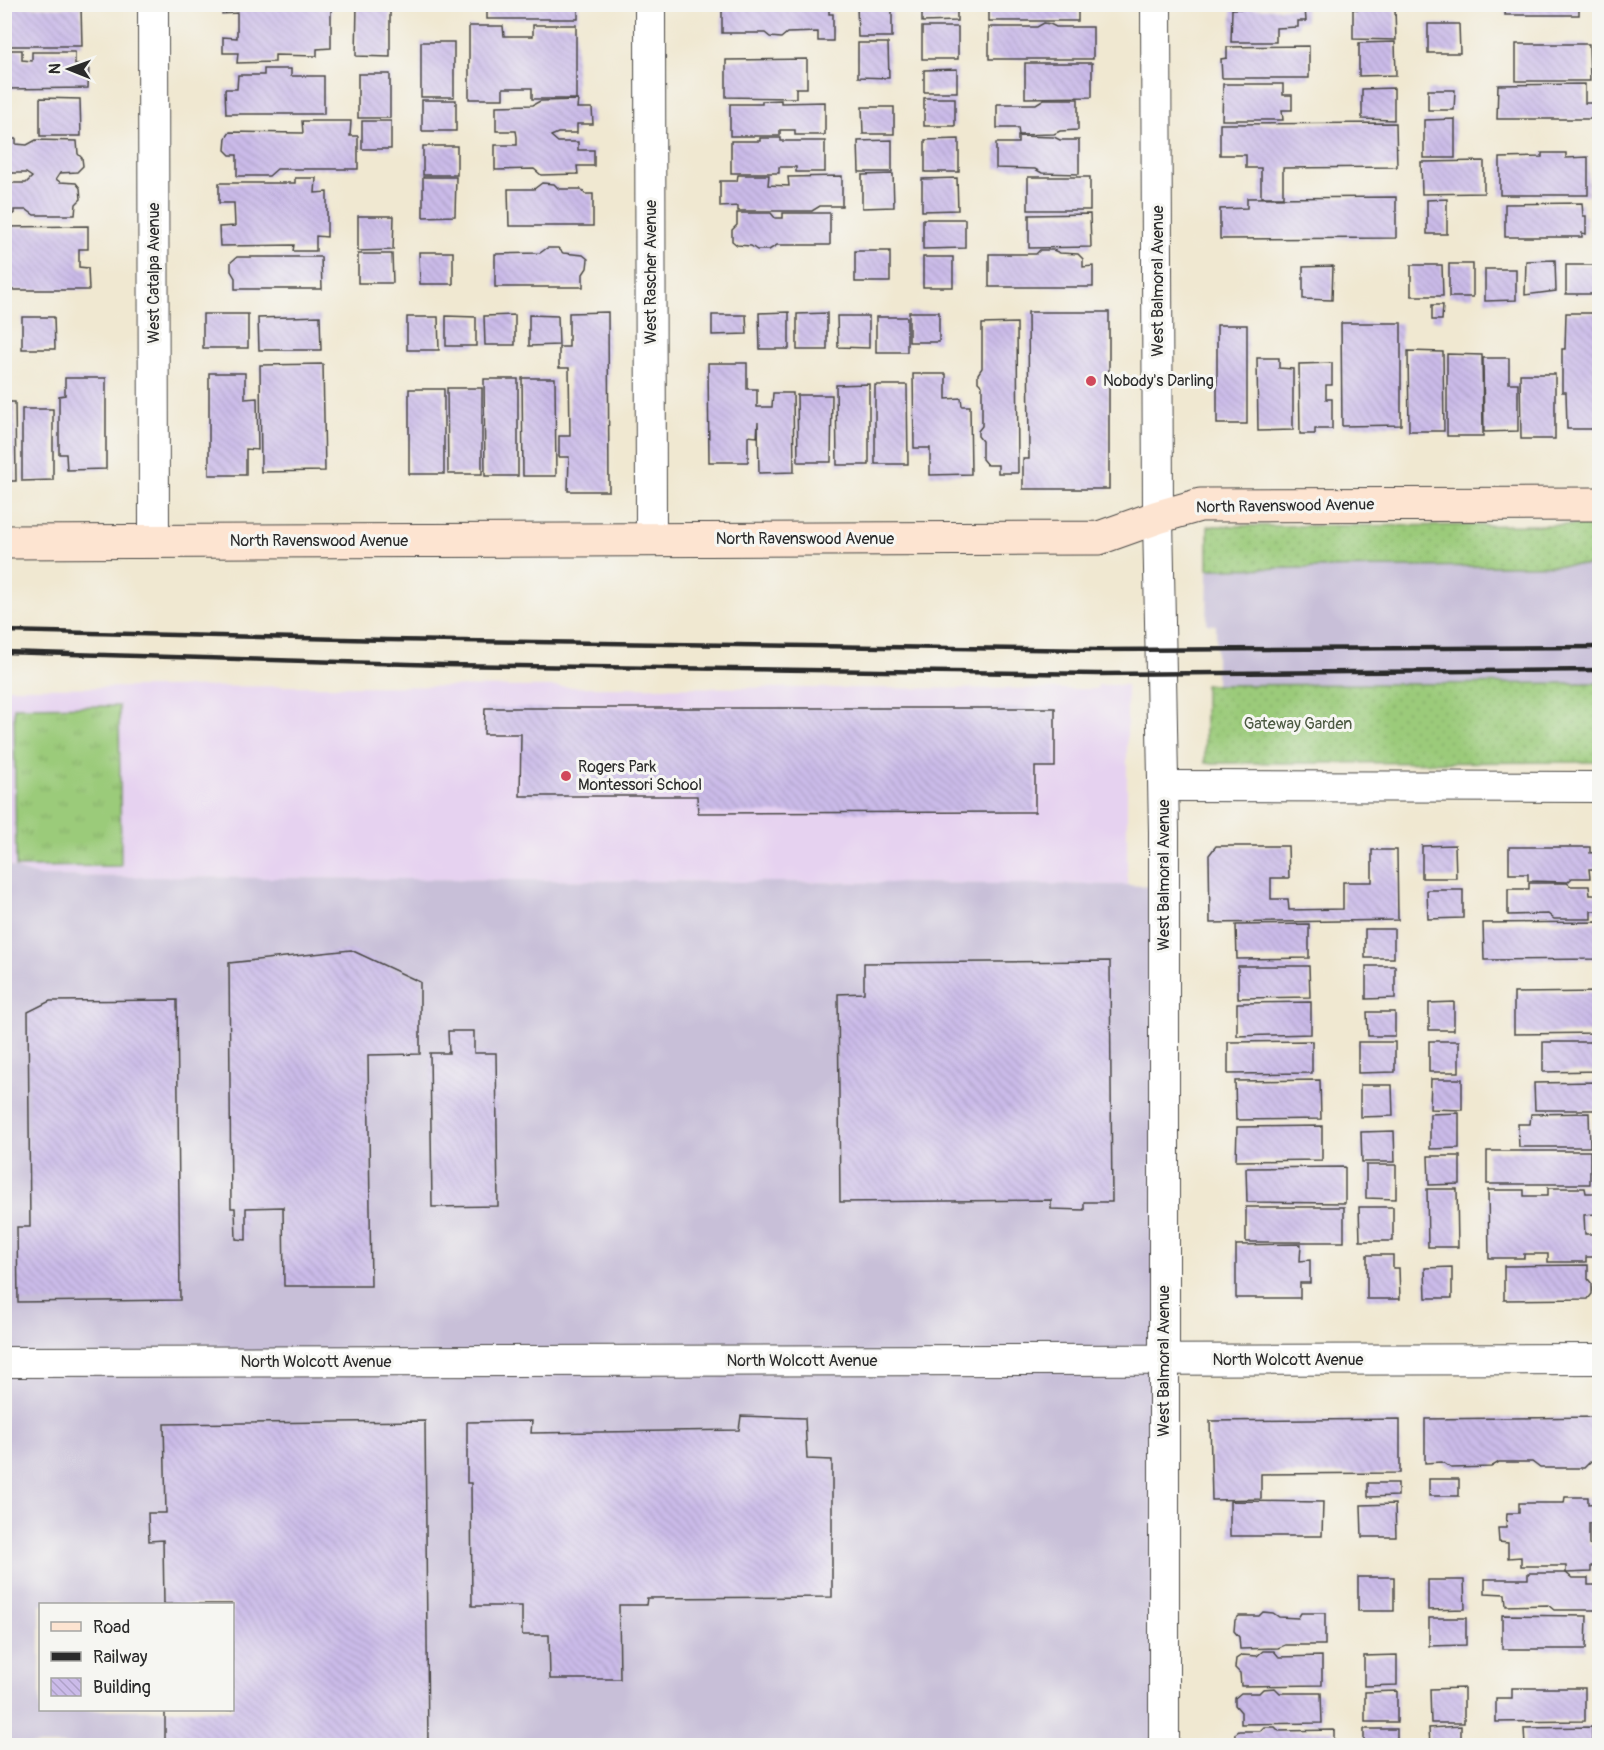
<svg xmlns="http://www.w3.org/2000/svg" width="1604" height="1750" font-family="Pangolin,sans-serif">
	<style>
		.built { fill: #e6d2f0 }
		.industrial { fill: #c8bfd8; fill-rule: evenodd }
		.grass { fill: url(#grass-tufts); stroke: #637b52; stroke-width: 1.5 }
		.garden { fill: url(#garden-dots); stroke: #637b52; stroke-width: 1.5 }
		.building { fill: url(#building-back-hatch) }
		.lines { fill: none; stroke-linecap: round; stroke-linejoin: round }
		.street-casing { stroke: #494744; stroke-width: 32 }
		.secondary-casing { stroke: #494744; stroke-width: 35 }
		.street { stroke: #fff; stroke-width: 30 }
		.secondary { stroke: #fde4d1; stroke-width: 33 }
		.rail { stroke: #2b2b2b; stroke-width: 4.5 }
		.poi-dot { fill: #d1495b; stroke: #f6f6f2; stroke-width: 2 }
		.labels { text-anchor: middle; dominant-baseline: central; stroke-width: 6; stroke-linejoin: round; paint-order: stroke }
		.street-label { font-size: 16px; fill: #2b2b2b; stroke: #f6f6f2 }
		.poi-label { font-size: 16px; fill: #2b2b2b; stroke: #f6f6f2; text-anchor: start }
		.park-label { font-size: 16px; fill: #4d5b43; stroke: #f6f6f2 }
	</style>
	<defs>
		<pattern id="grass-tufts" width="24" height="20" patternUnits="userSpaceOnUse" patternTransform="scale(1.5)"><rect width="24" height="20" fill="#9bcb7a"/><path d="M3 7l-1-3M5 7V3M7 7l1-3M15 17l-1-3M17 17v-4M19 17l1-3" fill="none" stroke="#86ae6a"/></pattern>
		<pattern id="garden-dots" width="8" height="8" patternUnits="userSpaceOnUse" patternTransform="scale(1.5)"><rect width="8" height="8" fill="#9bcb7a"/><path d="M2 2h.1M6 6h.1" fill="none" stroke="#86ae6a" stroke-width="1.8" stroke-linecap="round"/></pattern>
		<pattern id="building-back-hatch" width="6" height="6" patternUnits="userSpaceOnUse" patternTransform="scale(1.5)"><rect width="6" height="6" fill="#cbbbe9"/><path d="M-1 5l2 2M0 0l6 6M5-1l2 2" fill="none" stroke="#aea1c8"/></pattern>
	</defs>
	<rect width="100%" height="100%" fill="#f6f6f2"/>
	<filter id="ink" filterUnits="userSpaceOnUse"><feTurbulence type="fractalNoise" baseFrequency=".0167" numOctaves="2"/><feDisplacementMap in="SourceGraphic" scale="12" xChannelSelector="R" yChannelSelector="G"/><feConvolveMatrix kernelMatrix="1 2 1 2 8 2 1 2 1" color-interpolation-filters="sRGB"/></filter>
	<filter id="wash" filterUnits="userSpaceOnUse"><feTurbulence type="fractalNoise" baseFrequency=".008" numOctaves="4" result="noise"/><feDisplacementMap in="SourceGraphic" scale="24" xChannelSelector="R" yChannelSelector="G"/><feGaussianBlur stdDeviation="1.35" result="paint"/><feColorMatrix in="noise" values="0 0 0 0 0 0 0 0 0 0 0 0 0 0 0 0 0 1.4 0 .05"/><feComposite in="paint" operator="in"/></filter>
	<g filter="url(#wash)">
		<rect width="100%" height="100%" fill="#f0e8d1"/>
		<path class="built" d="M1098,685H1127V885L37,876L5,864L4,688L308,686L1097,689Z"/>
		<g class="industrial">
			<path d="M1599,565V683L1216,685V625L1207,624L1208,569Z"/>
			<path d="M4,864L37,876L1127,885L1156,887L1160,1745H5ZM40,1604H232V1710H40Z"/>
		</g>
		<path class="grass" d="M119,706L121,866L16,867L14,707Z"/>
		<g class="garden">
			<path d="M1599,525V565L1208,569V526Z"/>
			<path d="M1599,683V762L1205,763V685Z"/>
		</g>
		<g id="blocks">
			<g class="building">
				<path d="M222,4H331V48L317,49V56L275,55V62L237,63L238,53H223V37L237,38V13L222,14Z"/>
				<path d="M357,4H390V57L356,56Z"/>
				<rect x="487" y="4" width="91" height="15"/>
				<path d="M731,4H829V14H833V41H818V32L787,33L781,38L770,37L765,33H722V9H731Z"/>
				<path d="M857,4H892V37H858Z"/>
				<path d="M922,4H957V21L922,22Z"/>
				<rect x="989" y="4" width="89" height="17"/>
				<path d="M1506,4H1579V15H1505Z"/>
				<path d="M7,7H81L82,46H8V43H4V13H7Z"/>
				<path d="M1305,8L1306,21H1298V27L1276,28V42H1231L1232,9Z"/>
				<path d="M1353,9H1395L1396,40L1353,39Z"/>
				<path d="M1044,23L1050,24L1056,27H1093V59H989V27H1037Z"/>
				<path d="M1428,24H1459L1460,53H1428Z"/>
				<path d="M533,25H576V99H532V88H503V99H469V26H503L504,36H533Z"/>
				<rect x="922" y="27" width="36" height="32"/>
				<rect x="421" y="42" width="33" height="55"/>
				<path d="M1395,42L1396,75L1359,76V43Z"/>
				<path d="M858,43H888L889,78L858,77Z"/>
				<path d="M1516,44H1589L1590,81H1516Z"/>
				<path d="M1309,46V78H1222L1221,59L1227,58V47Z"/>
				<path d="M4,50H22V60L32,61V52H75V65H89L88,88L4,89Z"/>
				<path d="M807,59V88H796V98L726,97V60Z"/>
				<path d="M1025,63H1092V97L1025,98Z"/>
				<path d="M264,69H291V76H324V114H226L225,89H237L238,75H264Z"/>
				<path d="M957,69V92H924V70Z"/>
				<rect x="358" y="74" width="32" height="44"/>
				<path d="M1223,84H1283V95H1292V110H1282L1283,120H1222Z"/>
				<path d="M1585,84V103H1596V119H1497L1498,85Z"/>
				<path d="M1394,88V120L1362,119V89Z"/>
				<path d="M1428,90H1455L1454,110H1428Z"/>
				<path d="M40,98L80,99L81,136H40Z"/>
				<rect x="924" y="98" width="31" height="28"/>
				<path d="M1044,99H1078V130L1060,131L1054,134L1019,135L1018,128H997V104H1036Z"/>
				<rect x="422" y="100" width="34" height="31"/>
				<path d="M578,100L577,108H592L593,124H577V133H558L551,136L558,142H578V150H594V166H577L578,174L541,175L534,169L495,170V145H517V137L516,131H496V106L533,105L540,101Z"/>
				<path d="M781,100V103L825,102V135H795V130H780V136H730V104H762V101Z"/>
				<path d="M862,107H894V134H863Z"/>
				<path d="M1455,119V158H1424V120Z"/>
				<path d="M302,121H351L350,136H358V169H277L269,176H237V155H230L225,150L226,138L230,132L303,133Z"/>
				<rect x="362" y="121" width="29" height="28"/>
				<path d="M1396,123L1397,167L1283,168V197H1261V168H1246V155H1220V124Z"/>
				<path d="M1018,136L1054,137L1060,140H1079V174L1042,173L1035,169L996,168V143H1018Z"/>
				<path d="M760,138H781V141H825V172H796V167H779V173H731V141H760Z"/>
				<path d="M4,139H16V144L27,145L36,140L77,141L78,154L82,158L83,166L77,172L60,173L56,179L60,182L76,183L80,188L81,199L76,204L75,215H34L27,210H14V214H4V183H26L32,177L26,173H4Z"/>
				<path d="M959,139V172H925V140Z"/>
				<path d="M892,140V172H859L858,141Z"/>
				<rect x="423" y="146" width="34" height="29"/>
				<path d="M1542,153H1566V158L1588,157V195H1500V158L1542,157Z"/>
				<path d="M1484,161V193L1422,194L1421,162Z"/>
				<path d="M893,174L894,207L862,208V175Z"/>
				<path d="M738,175H769L768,185L789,186L788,177L842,176V206H820L812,211H738V206L720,207V181H737Z"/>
				<path d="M423,177H456L455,216L423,217Z"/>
				<rect x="1028" y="177" width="62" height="33"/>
				<path d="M295,178H316L315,193L327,192V237L316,236V251H293L294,245L220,246L219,227L235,226L234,203H219V183H295Z"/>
				<path d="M957,178L958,210L922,211V179Z"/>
				<path d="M542,183L554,184L559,189H581L585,194H593V226H509L508,189H534Z"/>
				<path d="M1396,197V238L1220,239V209L1247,208V198Z"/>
				<path d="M1447,199V234H1427V200Z"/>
				<path d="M1582,203L1583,216H1586V234L1582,233V237H1505V204Z"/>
				<path d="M737,213H771L775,218H783V213H830V245H777L769,250H757L751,246L737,245L732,241V230L737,225Z"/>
				<path d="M1090,214L1091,247L1029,248V215Z"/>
				<path d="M358,216H394L393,250L358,251Z"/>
				<path d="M923,219H965V248L923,249Z"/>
				<path d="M88,226V249H79V267L88,268L89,290H4V227Z"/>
				<path d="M547,248H558L563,253L583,255L588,259L587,268L583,274V287H495V254L540,253Z"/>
				<path d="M1040,250H1053L1060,253L1078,254L1083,259V267L1093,266V287H989V254H1036Z"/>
				<rect x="855" y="251" width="35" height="31"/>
				<path d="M419,252H453V284H420Z"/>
				<path d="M358,254H392L393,283H358Z"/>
				<path d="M237,257H321L322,289H235V278L231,271V262Z"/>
				<rect x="923" y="257" width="30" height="30"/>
				<path d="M1555,260L1556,291L1525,295L1526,261Z"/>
				<rect x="1449" y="264" width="24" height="33"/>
				<path d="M1411,265H1442L1443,296H1411Z"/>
				<rect x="1566" y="265" width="34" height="29"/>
				<path d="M1333,266L1332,300L1303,299V267Z"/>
				<path d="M1485,269H1516V300L1485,301Z"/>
				<path d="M1432,305H1443L1442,320H1432Z"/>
				<path d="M608,312L609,491H568L569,457H559V436H570L569,368H559V347H569V313Z"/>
				<path d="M789,312V349H760L759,313Z"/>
				<rect x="909" y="312" width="30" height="30"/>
				<path d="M1028,312H1109V489H1023V459H1029Z"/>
				<path d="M827,313V350H797V314Z"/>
				<path d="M1566,313H1600V429H1567L1566,392H1562V349H1565Z"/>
				<rect x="203" y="314" width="45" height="34"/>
				<path d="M515,315V345H485L484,316Z"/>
				<path d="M529,315L558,316L559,345L529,346Z"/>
				<path d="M712,315H746L747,334L712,335Z"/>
				<path d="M320,316L321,350H259L258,318Z"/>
				<path d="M446,316L476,317V346H446Z"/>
				<path d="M837,316H869V348L838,347Z"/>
				<path d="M22,317H54L55,349H22Z"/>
				<path d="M407,317H438L439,350H407Z"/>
				<rect x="876" y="317" width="31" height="35"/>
				<path d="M1017,323L1018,473H998V465H987L982,459V441L978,436V431L982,426V386L978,382V374L982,368V324Z"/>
				<path d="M1341,323H1401V425L1342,426Z"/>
				<rect x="1217" y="325" width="30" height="99"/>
				<path d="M1408,351L1443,352L1444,431H1409Z"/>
				<path d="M1447,354L1482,355L1483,436H1447Z"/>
				<path d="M1257,358H1279V368L1293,369V430L1258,431Z"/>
				<path d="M1483,358H1509V383H1518V431L1484,432Z"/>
				<path d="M708,363H747V389H757V407H772L773,393H793L794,472L759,473L758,422L757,437L748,436V462H709Z"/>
				<path d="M1332,363V385H1326V399H1332V429H1315V434H1300L1299,364Z"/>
				<path d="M323,364L325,471L261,472L260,365Z"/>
				<path d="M209,373H245V399L257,398L258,450L246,449V475H209Z"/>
				<path d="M913,374H946V399L961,398L962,406H970L971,474L930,475V448H914Z"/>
				<path d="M1520,374H1555V439H1521Z"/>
				<path d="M65,378H106V469L67,470L66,454H59V396L65,395Z"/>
				<path d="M522,378H555L556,476H523Z"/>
				<path d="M484,379H518V476H485Z"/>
				<path d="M869,384V465H837L836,385Z"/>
				<path d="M875,385H907L908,464H875Z"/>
				<path d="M447,388H482V474H448Z"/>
				<rect x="409" y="389" width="35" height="85"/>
				<path d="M797,395H832L831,462H798Z"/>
				<path d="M5,402H15L16,481H5Z"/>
				<path d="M22,409H53V480L22,481Z"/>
				<path d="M485,708H1055V767H1035V812L698,813L697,796H520L521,734H484Z"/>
				<path d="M1455,845L1456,878H1422V846Z"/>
				<path d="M1216,846H1288L1289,878H1271V899H1288L1289,910L1343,909V882H1372V850H1397L1398,920L1210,923L1209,855Z"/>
				<path d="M1509,847H1590V853L1600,852V869H1589L1590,878H1572L1568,882L1528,881V874H1509Z"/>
				<path d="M1529,883H1567L1571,886H1589L1590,895H1600V911H1591V919H1554L1548,914L1508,915V889H1529Z"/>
				<path d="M1427,890H1463V918L1428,919Z"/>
				<path d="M1598,922L1599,959L1484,960L1483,923Z"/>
				<path d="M1309,924V958L1237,959L1236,925Z"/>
				<rect x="1365" y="929" width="29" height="29"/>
				<path d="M351,950L420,982V1054L368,1055L371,1286H284L283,1207L246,1208V1240L236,1239L235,1208H231L229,963Z"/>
				<path d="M1110,961L1112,1202H1084V1210L1051,1209V1200L840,1202L838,994L864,993V963Z"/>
				<path d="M1238,966H1309L1310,997L1238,998Z"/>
				<path d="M1366,966H1395V998L1366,999Z"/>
				<path d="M1599,992V1033L1514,1034V993Z"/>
				<path d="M177,1000L180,1300L18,1302L17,1227H30L28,1012L50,1001Z"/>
				<path d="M1311,1002V1034L1237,1036V1003Z"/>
				<path d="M1454,1002V1030H1429V1003Z"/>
				<path d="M1367,1012H1395V1036H1368Z"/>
				<path d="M448,1031H474V1053H496L498,1206L432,1207L430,1053H449Z"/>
				<path d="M1312,1041V1073L1228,1074V1042Z"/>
				<rect x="1429" y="1041" width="30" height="31"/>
				<path d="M1358,1042H1395V1072L1358,1073Z"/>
				<path d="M1543,1042H1600V1071L1543,1072Z"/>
				<path d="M1431,1079H1462V1110L1430,1109Z"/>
				<path d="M1320,1080L1321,1119L1236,1120L1235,1081Z"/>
				<path d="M1597,1082V1110H1535L1534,1083Z"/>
				<path d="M1360,1085H1392L1393,1116L1360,1117Z"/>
				<path d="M1459,1113V1148L1430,1149V1114Z"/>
				<path d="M1589,1113L1590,1147H1519L1518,1124H1530L1531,1114Z"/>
				<path d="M1322,1126V1160L1236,1161L1237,1127Z"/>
				<path d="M1394,1131L1395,1162H1362L1361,1132Z"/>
				<rect x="1487" y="1151" width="103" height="33"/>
				<path d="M1428,1156H1460V1184L1429,1185Z"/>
				<path d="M1366,1165H1396V1199L1366,1198Z"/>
				<path d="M1345,1167V1203L1247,1202L1246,1168Z"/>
				<path d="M1548,1188H1585L1586,1193H1595V1214L1584,1215L1585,1234H1595V1257H1586V1262H1548V1254H1524V1258H1489L1488,1190H1524V1196H1548Z"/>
				<path d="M1427,1189H1457L1458,1247H1428Z"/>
				<rect x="1246" y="1207" width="98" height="35"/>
				<path d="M1359,1207H1393V1241H1360Z"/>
				<path d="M1301,1244L1300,1261L1310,1260V1283H1300V1298H1236V1245Z"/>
				<path d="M1367,1255H1393V1268H1399L1400,1299H1367Z"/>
				<path d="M1588,1265V1279L1592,1284V1294L1588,1299L1504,1300V1266Z"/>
				<path d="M1452,1267V1298H1426L1425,1268Z"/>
				<path d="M741,1416L805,1418L807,1459L832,1460V1597L647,1598L646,1605H619L620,1679H550L549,1635H522V1606H472L471,1483H467V1422L532,1421L531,1433L739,1430Z"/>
				<path d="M1600,1417V1461H1591L1584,1468H1540L1532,1462H1499L1491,1467L1451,1468L1442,1462L1425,1463V1419Z"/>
				<path d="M1400,1419V1473L1261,1474V1499L1212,1500L1210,1421Z"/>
				<path d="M425,1421L428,1746H165V1710H232V1604H164L163,1540L149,1541L148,1513H166L164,1424Z"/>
				<rect x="1429" y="1479" width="30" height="17"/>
				<path d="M1368,1483H1398V1496L1368,1497Z"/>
				<path d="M1565,1497H1588V1504L1599,1503V1523H1589V1545H1599L1600,1566H1591V1572L1566,1573V1566H1521V1557L1508,1558V1543L1499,1542L1498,1528H1506L1507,1513H1519V1503H1564Z"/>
				<path d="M1230,1501L1323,1502L1322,1536H1230Z"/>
				<path d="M1395,1504L1396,1537H1362L1361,1505Z"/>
				<path d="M1528,1573H1566L1572,1578H1588V1585H1600V1610H1554L1548,1605L1506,1606L1505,1594L1485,1593V1579H1528Z"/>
				<rect x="1358" y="1577" width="36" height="34"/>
				<path d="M1428,1580H1464L1465,1609L1428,1610Z"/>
				<path d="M1263,1612L1273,1613L1279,1617L1298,1618L1301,1613H1325V1645H1285L1278,1648L1240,1649L1239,1637L1234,1631L1235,1620L1239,1616H1259Z"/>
				<path d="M1502,1615L1587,1616L1586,1649H1502Z"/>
				<path d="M1429,1618H1466V1645L1429,1646Z"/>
				<path d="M1263,1651H1274L1279,1657L1322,1656V1685L1241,1686L1240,1673L1235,1668L1236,1659L1242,1655L1257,1656Z"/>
				<path d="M1397,1655V1685L1364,1686V1656Z"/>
				<path d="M1275,1688L1280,1693H1321L1322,1723L1241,1724V1712L1235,1705V1698L1241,1693H1259L1263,1689Z"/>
				<path d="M1464,1688V1723H1431L1430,1689Z"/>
				<path d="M1512,1688H1585V1721L1496,1722V1698H1512Z"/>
				<path d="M1397,1691V1722H1365V1692Z"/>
				<path d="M1461,1726V1746H1430L1429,1728Z"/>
				<path d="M1264,1727H1275L1279,1731L1334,1730V1746H1236L1234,1744L1235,1734L1239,1731H1260Z"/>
				<path d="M1592,1727V1746H1525L1524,1728Z"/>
				<rect x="1364" y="1729" width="33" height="17"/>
			</g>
		</g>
	</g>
	<g filter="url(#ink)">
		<use href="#blocks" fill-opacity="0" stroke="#494744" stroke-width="1.5"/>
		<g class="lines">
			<defs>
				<g id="street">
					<path d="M153,4L154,541"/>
					<path d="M650,4L651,540"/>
					<path d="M1156,4L1158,517L1164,832V1746"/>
					<path d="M1164,786L1600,787"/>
					<path d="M4,1362L1600,1359"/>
				</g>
				<path id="secondary" d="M4,542L1099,538L1158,517L1200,505L1600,504"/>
			</defs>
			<use href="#street" class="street-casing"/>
			<use href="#secondary" class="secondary-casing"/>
			<use href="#street" class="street"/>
			<use href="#secondary" class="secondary"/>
			<g class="rail">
				<path d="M4,631L387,640L1098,650L1600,647"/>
				<path d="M4,652L443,665L1098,674L1600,670"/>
			</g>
		</g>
	</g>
	<g class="poi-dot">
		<circle cx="1091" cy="381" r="6"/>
		<circle cx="566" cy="776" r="6"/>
	</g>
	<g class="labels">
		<g class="street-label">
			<text transform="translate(651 272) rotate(-90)">West Rascher Avenue</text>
			<text transform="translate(154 273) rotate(-90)">West Catalpa Avenue</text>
			<text transform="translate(1158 281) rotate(-90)">West Balmoral Avenue</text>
			<text transform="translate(1285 506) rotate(-1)">North Ravenswood Avenue</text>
			<text x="805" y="539">North Ravenswood Avenue</text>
			<text x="319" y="541">North Ravenswood Avenue</text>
			<text transform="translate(1164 875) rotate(-90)">West Balmoral Avenue</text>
			<text x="1288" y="1360">North Wolcott Avenue</text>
			<text x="802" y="1361">North Wolcott Avenue</text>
			<text transform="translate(1164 1361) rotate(-90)">West Balmoral Avenue</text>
			<text x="316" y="1362">North Wolcott Avenue</text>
		</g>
		<g class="poi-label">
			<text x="1103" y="381">Nobody's Darling</text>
			<text x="578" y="767">Rogers Park<tspan x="578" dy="18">Montessori School</tspan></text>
		</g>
		<g class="park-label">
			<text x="1298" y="724">Gateway Garden</text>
		</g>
	</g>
	<rect width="1604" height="1750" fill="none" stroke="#f6f6f2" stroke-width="24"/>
	<rect x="39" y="1603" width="195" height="108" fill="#f6f6f2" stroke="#a5a5a2" stroke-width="1.5"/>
	<rect x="51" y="1622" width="30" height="9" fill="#fde4d1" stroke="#a5a5a2" stroke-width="1.5"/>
	<text x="93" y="1633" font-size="18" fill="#2b2b2b">Road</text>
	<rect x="51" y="1652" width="30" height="9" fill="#2b2b2b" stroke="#a5a5a2" stroke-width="1.5"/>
	<text x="93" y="1663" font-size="18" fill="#2b2b2b">Railway</text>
	<rect x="51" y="1678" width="30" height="18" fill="url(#building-back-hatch)" stroke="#a5a5a2" stroke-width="1.5"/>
	<text x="93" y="1693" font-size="18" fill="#2b2b2b">Building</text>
	<g transform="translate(69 69) rotate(271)" stroke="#f6f6f2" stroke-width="4.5" paint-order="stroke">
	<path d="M0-4.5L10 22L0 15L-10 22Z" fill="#2b2b2b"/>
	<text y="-9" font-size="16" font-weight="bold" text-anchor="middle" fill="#2b2b2b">N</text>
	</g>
</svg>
